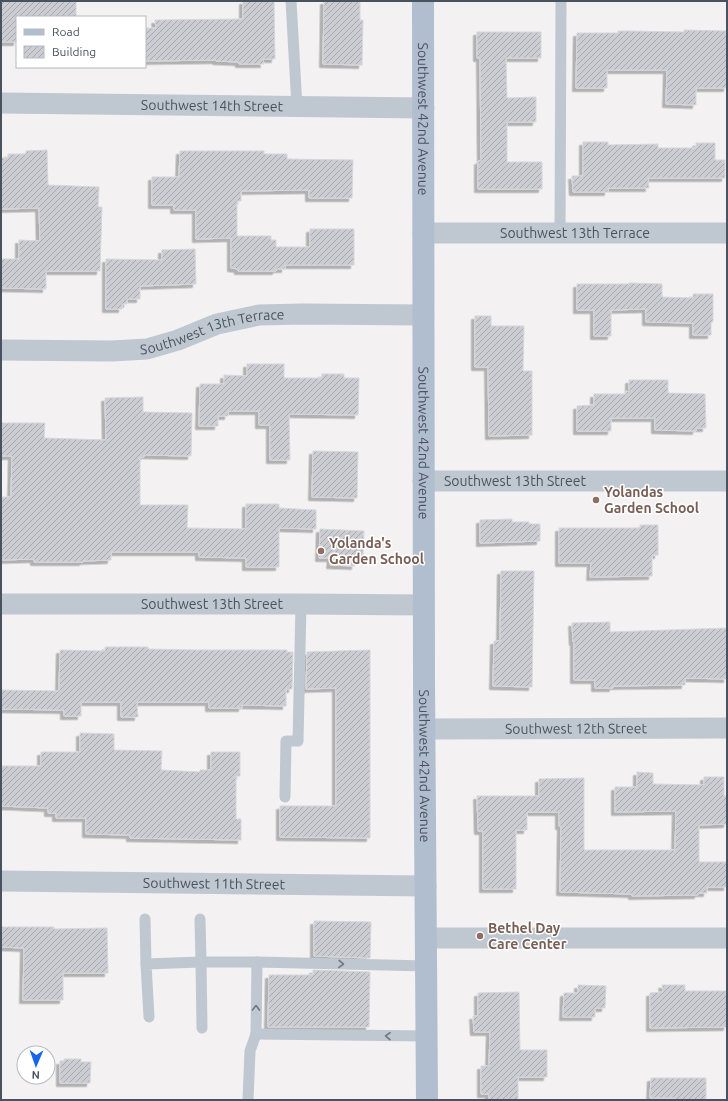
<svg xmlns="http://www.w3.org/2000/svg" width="728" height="1101" font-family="Ubuntu,sans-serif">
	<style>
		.building { fill: url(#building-hatch); stroke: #d5d7dc; filter: url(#shadow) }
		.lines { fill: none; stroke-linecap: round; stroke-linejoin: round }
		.lane { stroke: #bfc7d0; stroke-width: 11 }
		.street { stroke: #bfc7d0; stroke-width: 21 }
		.primary { stroke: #b1bed0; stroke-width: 22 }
		.oneway { stroke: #6c7681 }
		.education-dot { fill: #8d6e63; stroke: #fff; stroke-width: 1.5 }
		.labels { text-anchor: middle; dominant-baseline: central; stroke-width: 3; stroke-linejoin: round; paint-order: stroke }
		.street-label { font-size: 14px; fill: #48535f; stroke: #fff }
		.education-label { font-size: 14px; font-weight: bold; fill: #785e54; stroke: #fff; text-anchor: start }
	</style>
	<defs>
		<pattern id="building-hatch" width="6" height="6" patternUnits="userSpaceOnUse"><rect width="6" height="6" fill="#cbcdd3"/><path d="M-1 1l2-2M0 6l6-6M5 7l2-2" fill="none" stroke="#a7a9ae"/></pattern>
		<filter id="shadow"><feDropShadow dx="-3.5" dy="3.5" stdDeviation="0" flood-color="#0004"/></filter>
	</defs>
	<rect width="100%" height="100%" fill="#f3f1f1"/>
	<g class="building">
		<path d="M1,1H76V17H17V42H1Z"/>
		<path d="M243,1H274L275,59H263L264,64H239V62L216,61V60L145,61V28H156L155,20L243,19Z"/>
		<path d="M324,1H360V20H363L362,65L323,64Z"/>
		<path d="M684,30L727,31V88H696V105L666,104L667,70H607V88H576L577,33H618V31H629L684,32Z"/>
		<path d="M477,32H541V58H506L507,98L536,97V122H507V162H542V189H478V161H481L480,58H477Z"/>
		<path d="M583,142H608V145L658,144V148H696V143H715V160H725V178H648L649,188H608V192H573L572,176H583Z"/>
		<path d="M47,150L48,185L99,187L98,207H102L100,271H46V289L1,288V259H19V240L40,241L39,208L1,209V158H8V154H26V151Z"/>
		<path d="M180,151H264V154H287V159L353,160L352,198H309V190L241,191V201H237V236H271V240H276V247H310V229H354V265H285V269H276V271H238V269L231,268V238L196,239V210H174V205H152V177H179Z"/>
		<path d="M195,249L196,284L140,286V299H127V304H122V309H106V259L162,260V250Z"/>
		<path d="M629,283L662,284V297L693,298V294H713V322H711V335H693V323L646,322V309L611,310V336H594V310H577V284H629Z"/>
		<path d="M475,316H491V326H524L523,371H532V435L489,436L488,367H475Z"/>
		<path d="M247,364H284V378H322V374H344V378H359L358,415L289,414L290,460H270V425H259V411H228V416H218V426H199L200,384H224V375L247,376Z"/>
		<path d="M629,380H668V393L705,394L706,428H696V431L655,430V418H611V431H577V406L594,405V394H626V391L629,392Z"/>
		<path d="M143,397V412L192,413L191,456L144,455V457H140V505H188L187,528L246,529V504H279V508L316,510V529L279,528V567H246V558L199,557V552H111V560L83,561V562H34V559L1,560V497H11L12,456H1V423H45L44,438L106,440L105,398Z"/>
		<path d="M313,451L358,452L357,498L312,497Z"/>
		<path d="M512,519V522H529V524H540V541L480,543V520Z"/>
		<path d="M640,525H658V555H652V576L590,577L591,563H559V528H640Z"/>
		<path d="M320,529L364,531L363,558H355V566L330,565L331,558H319Z"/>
		<path d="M501,571H534L532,687L493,686L494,641H500Z"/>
		<path d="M610,622V632L727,628V679L685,678V685L612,686L613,688H595V680H574V642H573L572,623Z"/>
		<path d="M105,647H148V649L195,650H287V652H293L292,689H286V706L242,705V708H209V702H137L138,717H121V702H81V716H64V710L1,709V690L59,691L60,650L105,651Z"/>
		<path d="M370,650V838L280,837V806H336V688L306,689L307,652Z"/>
		<path d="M80,733L114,734V750L162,751L161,770L200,772V770H211V752H240V776H236V819H241V840L130,838V835L86,834V818H56V813H48V808L1,806V766H41V752H80Z"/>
		<path d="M637,772L653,773V784L704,785V777H724V796H727V824L699,825V862H727V887H707V893H698V895L632,896V894L560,892L561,826H559V812H527V830H516V889H483V831H478L477,796H539V779L584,778V850H675L676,811L615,812V787H637Z"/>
		<path d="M314,921L371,922L370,958L314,956Z"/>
		<path d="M1,927H54V929L107,928L108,973H63V1000H23L24,948L1,947Z"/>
		<path d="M313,970L370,972L369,1027H268L269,975H313Z"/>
		<path d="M578,985L606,986L605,1008H595V1017H563L564,993H578Z"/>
		<path d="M662,985H685V991H727V1027L650,1028V993L663,992Z"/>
		<path d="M519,992L520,1050H547V1077H518V1100H489V1094H481V1066H489L490,1032H474L473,1016H478V993Z"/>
		<path d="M64,1059H81V1062H91L90,1083H60V1061H64Z"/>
		<path d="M651,1078H706V1100H675V1098H650Z"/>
	</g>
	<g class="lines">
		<g class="lane">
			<path d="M291,1L297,107"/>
			<path d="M560,233L561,1"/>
			<path d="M285,797L286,741H298L301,604"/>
			<path d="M145,919L146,964"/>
			<path d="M427,966L257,962L256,1034L427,1036"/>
			<path d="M149,1017L146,964L201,962L200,919"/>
			<path d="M202,1028L201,962H257"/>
			<path d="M248,1100L250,1051L256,1034"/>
		</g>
		<g class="street">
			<path id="s1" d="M1,103L424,108"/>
			<path id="s2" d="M423,233H727"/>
			<path id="s3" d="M1,350L112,351L147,349L178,340L217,324L259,315L303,314L423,315"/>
			<path id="s4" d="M423,481H727"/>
			<path id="s5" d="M1,604H301L424,605"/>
			<path id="s6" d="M424,729L727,728"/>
			<path id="s7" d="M1,881L426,886"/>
			<path d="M427,938H727"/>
		</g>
		<path class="primary" id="s8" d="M423,1L424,682L427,1100"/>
	</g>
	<defs><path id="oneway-chevron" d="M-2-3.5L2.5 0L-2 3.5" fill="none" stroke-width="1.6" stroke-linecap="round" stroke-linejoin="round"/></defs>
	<g class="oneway">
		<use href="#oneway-chevron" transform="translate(341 964) rotate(1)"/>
		<use href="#oneway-chevron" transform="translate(256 1008) rotate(-89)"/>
		<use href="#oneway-chevron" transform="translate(388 1036) rotate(-179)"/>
	</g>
	<g class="education-dot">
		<circle cx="596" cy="500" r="4"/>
		<circle cx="321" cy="551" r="4"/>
		<circle cx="480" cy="936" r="4"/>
	</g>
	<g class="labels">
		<g class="street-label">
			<text stroke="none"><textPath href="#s1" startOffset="211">Southwest 14th Street</textPath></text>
			<text stroke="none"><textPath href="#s8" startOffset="118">Southwest 42nd Avenue</textPath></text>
			<text stroke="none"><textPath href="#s2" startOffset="152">Southwest 13th Terrace</textPath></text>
			<text stroke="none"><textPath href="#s3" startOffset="214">Southwest 13th Terrace</textPath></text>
			<text stroke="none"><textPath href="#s8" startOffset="442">Southwest 42nd Avenue</textPath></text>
			<text stroke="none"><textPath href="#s4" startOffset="92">Southwest 13th Street</textPath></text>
			<text stroke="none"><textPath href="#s5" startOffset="211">Southwest 13th Street</textPath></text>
			<text stroke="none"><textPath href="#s6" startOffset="152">Southwest 12th Street</textPath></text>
			<text stroke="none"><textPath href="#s8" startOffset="765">Southwest 42nd Avenue</textPath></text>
			<text stroke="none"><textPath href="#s7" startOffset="213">Southwest 11th Street</textPath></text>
		</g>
		<g class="education-label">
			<text x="604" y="492">Yolandas<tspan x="604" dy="16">Garden School</tspan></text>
			<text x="329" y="543">Yolanda's<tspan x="329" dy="16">Garden School</tspan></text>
			<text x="488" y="928">Bethel Day<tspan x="488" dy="16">Care Center</tspan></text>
		</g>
	</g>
	<rect width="728" height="1101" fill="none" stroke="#48535f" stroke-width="4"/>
	<rect x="16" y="16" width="130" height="52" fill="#ffffff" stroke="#b6babf"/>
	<rect x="24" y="29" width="20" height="6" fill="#b1bed0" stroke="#b6babf"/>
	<text x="52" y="36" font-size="12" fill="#48535f">Road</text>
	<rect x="24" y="46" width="20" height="12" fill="url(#building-hatch)" stroke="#b6babf"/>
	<text x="52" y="56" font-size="12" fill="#48535f">Building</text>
	<g transform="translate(36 1065) rotate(182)"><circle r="19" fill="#ffffff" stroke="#b6babf"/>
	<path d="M0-3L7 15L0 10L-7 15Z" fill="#1765e8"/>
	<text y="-6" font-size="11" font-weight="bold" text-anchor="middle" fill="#48535f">N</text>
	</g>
</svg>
